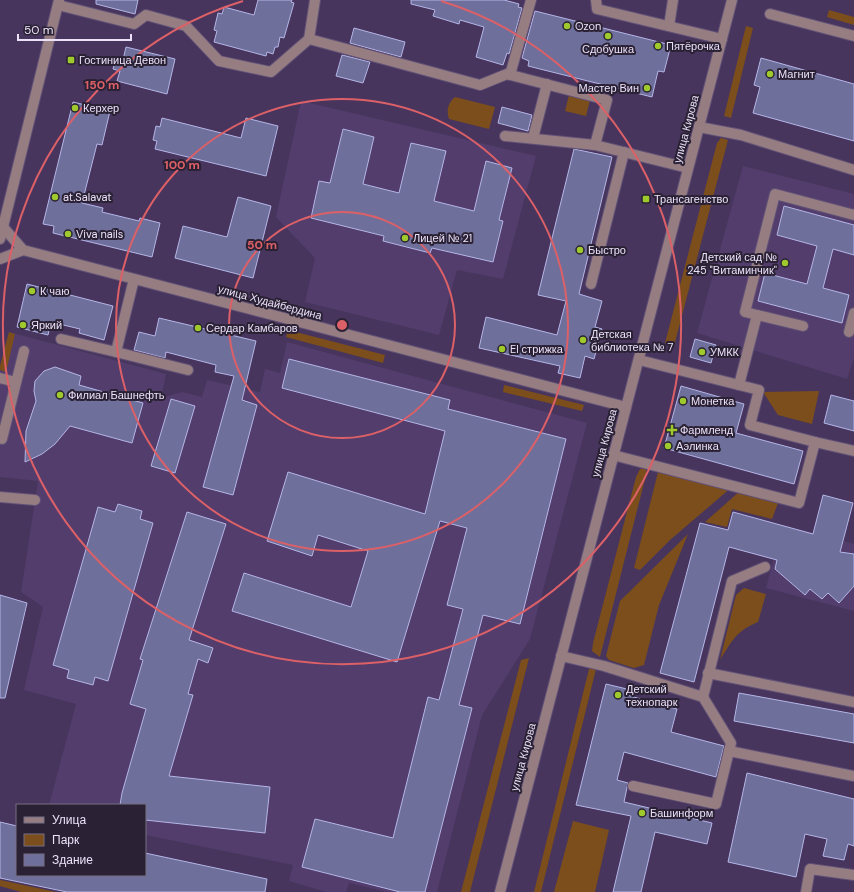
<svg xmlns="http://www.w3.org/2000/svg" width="854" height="892" font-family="'DM Sans',sans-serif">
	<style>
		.built { fill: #533d6c }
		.green { fill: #7c4e1b }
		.building { fill: #6f6f9c; stroke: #b5b6e7 }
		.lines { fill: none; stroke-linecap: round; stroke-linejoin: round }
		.minor-casing { stroke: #615176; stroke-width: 12 }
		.minor { stroke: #967d82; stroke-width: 10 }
		.ring { fill: none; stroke: #dc6067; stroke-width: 2 }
		.poi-dot { fill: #9fca2d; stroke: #2a2234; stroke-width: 1.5 }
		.labels { text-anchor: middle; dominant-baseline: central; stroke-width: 4; stroke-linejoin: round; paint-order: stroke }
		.poi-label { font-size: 11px; fill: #ebe1f9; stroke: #2a2234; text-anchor: start }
		.street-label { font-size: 11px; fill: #ebe1f9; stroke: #2a2234 }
		.centre { fill: #dc6067; stroke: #2a2234; stroke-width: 2 }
		.ring-label { font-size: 12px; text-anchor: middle; font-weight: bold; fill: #dc6067; stroke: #2a2234; stroke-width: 4; stroke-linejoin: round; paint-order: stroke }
	</style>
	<rect width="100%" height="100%" fill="#47355d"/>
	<g class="built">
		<path d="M301,101L536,156L503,279L457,270L439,335L305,302L315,258L276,217Z"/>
		<path d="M743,166L854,194V358L847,379L697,333Z"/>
		<path d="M9,332L166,374L161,398L182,392L202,397L207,380L260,392L265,369L280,373L287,342L587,423L530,639L482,715L437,892H387L349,883L346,892H326L289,881L293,865L145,835V805H49L76,704L24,690L43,607L21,592L38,481L0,477V367Z"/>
		<path d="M783,525L854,544V611L766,588Z"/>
	</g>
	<g class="green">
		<path d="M829,10L854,17V25L827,17Z"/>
		<path d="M746,26L753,28L731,118L724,116Z"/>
		<path d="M569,95L590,100L586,116L565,111Z"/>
		<path d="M455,97L495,107L489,129L449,119C446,110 448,103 455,97Z"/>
		<path d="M721,138L728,140L674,346L665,343L717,143Z"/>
		<path d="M288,330L385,355L383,363L286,337Z"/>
		<path d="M9,332L15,334L6,372L0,370V366Z"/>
		<path d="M504,385L584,405L582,411L503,392Z"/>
		<path d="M819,391L812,424L778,415L763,392Z"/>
		<path d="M640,469H646V475L600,657L592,651L593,643L636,477Z"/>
		<path d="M658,472L732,487L670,540L640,570L634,568Z"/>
		<path d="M740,491L778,503L772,519L732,509L727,527L705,522Z"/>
		<path d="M688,534L659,605L644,665L634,668L609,660L606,656L620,601Z"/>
		<path d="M744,588L766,594L758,622C736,631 732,641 720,660L736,595Z"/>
		<path d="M529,658L470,892H461L521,660Z"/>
		<path d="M589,669H596L541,892H534Z"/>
		<path d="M573,821L609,830L595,892H554Z"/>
		<path d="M0,880L56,892H21L0,886Z"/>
	</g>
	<g class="building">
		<path d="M96,0H138L135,14L96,4Z"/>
		<path d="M258,0H292L291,2L294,3L284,38L280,37L278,47H275L273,54L267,52L266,56L214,42L217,31L214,30L218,13L222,14L224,7L254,15Z"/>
		<path d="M411,0H504L519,4L518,7L522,8L509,54L507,53L503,65L476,57L484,27L460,20L459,24L433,16L435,10L411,4Z"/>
		<path d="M535,11L671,45L664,72L658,71L652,97L528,66L529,61L522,58Z"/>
		<path d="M354,28L405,42L401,57L350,43Z"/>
		<path d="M126,47L175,59L167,94L117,81L120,71L113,69L116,58L123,60Z"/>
		<path d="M342,55L370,62L363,83L336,76Z"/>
		<path d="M761,58L854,84V141L753,113L760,87L754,85Z"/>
		<path d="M73,102L110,111L102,145L97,144L82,203L103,208L102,212L139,221L140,218L160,223L152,257L53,233L54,226L43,224Z"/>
		<path d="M502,107L532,115L528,131L498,123Z"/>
		<path d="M162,118L241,138L246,118L278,126L266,176L155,149L157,141L153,140L156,126L160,127Z"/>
		<path d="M343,129L374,137L363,184L399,193L411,143L446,151L434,201L474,211L486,161L512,168L499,220L503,221L493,262L432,248L430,253L383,241L384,236L311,218L319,181L330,183Z"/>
		<path d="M574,149L612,157L579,294L602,301L595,327L602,329L594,359L585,356L580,378L558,373L560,366L479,348L486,317L557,335L566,301L538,295Z"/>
		<path d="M238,197L271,206L253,278L175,258L183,226L227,237Z"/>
		<path d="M784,206L854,225V255L833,249L823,288L849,295L842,323L758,301L765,273L807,284L817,246L777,235Z"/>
		<path d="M27,284L113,306L104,340L79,333L80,329L51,322L48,335L17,327Z"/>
		<path d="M159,318L256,341L242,400L257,405L233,495L203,487L234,376L215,372L216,365L166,352L165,358L134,350L139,332L155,336Z"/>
		<path d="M695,339L716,345L711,363L690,357Z"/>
		<path d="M289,359L450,400L448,409L566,439L520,624L483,615L459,705L472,708L425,892H400L302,867L315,819L393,838L428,697L439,700L463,609L447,605L467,528L440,521L397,662L232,611L244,573L351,607L368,551L318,535L312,556L267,541L288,472L425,514L445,431L282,388Z"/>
		<path d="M55,367L81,376L79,385L143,403L132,443L70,426L55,444L42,454L25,462L26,431L36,401L34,391L35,381L44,371Z"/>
		<path d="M681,386L744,404L736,433L803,451L794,484L664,448Z"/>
		<path d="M831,395L854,401V431L824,423Z"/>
		<path d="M171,399L195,406L175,473L151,466Z"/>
		<path d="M823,495L853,503L840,552L854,554V586L839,603L828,593L822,599L810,589L805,595L775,569L777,560L729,547L694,682L660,673L700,523L728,530L733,512L813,534Z"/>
		<path d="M118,504L142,511L140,519L153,523L108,681L95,677L93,685L67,678L69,670L53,665L98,507L115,512Z"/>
		<path d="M187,512L226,524L189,640L213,648L208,663L198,659L188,694L193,695L169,776L270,787L265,833L145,820V805H120L122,793L146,709L130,704L143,660L140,659Z"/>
		<path d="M0,595L27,603L5,698H0Z"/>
		<path d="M606,684L631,690L630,696L677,709L671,732L724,746L716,777L624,752L617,780L628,783L624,802L712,823L707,844L655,832L641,892H613L631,816L576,805Z"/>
		<path d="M739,693L854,714V743L734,721Z"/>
		<path d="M747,773L854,799V846L848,844L844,860L823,856L827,839L805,834L796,877L728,862Z"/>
		<path d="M0,822L17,826V875H145V853L267,879L265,892H67L0,878Z"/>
	</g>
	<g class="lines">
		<defs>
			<g id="minor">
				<path d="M596,0L597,9L722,39"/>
				<path d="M58,5L134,24L146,15L186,26L219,61L271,72L309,39L480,85L507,74L607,100L595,145"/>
				<path d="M770,14L854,36"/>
				<path d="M669,26L673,0"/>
				<path d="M309,39L315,0"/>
				<path d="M510,75L531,0"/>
				<path d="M699,127L741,135L854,170"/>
				<path d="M505,136L595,145L688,168"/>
				<path d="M533,138L547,84"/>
				<path d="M0,226L3,227L23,250L626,407"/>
				<path d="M0,239L59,0"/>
				<path d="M0,259L23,250"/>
				<path d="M591,284L624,152"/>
				<path d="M757,315L745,312L775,194L854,215"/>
				<path d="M849,332L854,313"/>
				<path d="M61,339L116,352L134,279"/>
				<path d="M116,352L188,370"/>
				<path d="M0,378L16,382"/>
				<path d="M739,385L757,315L803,326"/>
				<path d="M2,439L24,351"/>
				<path d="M815,442L854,451"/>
				<path d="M613,455L799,503L815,442L750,425L759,390L639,360"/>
				<path d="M0,497L35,500"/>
				<path d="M561,656L604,666L703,697L732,581L765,567"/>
				<path d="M708,673L854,702"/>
				<path d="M729,751L854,776"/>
				<path d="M633,786L716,804L731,743L703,697"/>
				<path d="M500,892L732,0"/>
				<path d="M806,892L810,869L854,875"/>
			</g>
		</defs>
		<use href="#minor" class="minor-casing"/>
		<use href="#minor" class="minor"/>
	</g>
	<g class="ring">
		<circle cx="342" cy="325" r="113"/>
		<circle cx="342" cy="325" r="226"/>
		<path d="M441 1A339 339 0 1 1 243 1"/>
	</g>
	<g class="poi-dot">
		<circle cx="567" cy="26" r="4"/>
		<circle cx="608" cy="36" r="4"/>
		<circle cx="658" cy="46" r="4"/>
		<rect x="67" y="56" width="8" height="8" rx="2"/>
		<circle cx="770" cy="74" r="4"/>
		<circle cx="647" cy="88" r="4"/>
		<circle cx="75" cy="108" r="4"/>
		<circle cx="55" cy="197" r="4"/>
		<rect x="642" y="195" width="8" height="8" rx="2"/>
		<circle cx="68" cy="234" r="4"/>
		<circle cx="405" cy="238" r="4"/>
		<circle cx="580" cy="250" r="4"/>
		<circle cx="785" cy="263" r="4"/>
		<circle cx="32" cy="291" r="4"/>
		<circle cx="23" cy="325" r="4"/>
		<circle cx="198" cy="328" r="4"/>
		<circle cx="583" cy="340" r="4"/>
		<circle cx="502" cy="349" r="4"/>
		<circle cx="702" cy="352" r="4"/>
		<circle cx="60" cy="395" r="4"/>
		<circle cx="683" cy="401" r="4"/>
		<path d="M670 424h4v4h4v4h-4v4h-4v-4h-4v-4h4z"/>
		<circle cx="668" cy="446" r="4"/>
		<circle cx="618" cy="695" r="4"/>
		<circle cx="642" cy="813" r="4"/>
	</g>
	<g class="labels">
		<g class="poi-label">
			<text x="575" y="26">Ozon</text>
			<text x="666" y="46">Пятёрочка</text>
			<text x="608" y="49" text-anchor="middle">Сдобушка</text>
			<text x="79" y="60">Гостиница Девон</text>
			<text x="778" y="74">Магнит</text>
			<text x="639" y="88" text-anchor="end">Мастер Вин</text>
			<text x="83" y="108">Керхер</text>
			<text x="63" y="197">at.Salavat</text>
			<text x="654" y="199">Трансагенство</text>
			<text x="76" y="234">Viva nails</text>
			<text x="413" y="238">Лицей № 21</text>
			<text x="588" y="250">Быстро</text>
			<text x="777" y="257" text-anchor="end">Детский сад №<tspan x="777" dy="13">245 "Витаминчик"</tspan></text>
			<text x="40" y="291">К чаю</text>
			<text x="31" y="325">Яркий</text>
			<text x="206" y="328">Сердар Камбаров</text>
			<text x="591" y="334">Детская<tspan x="591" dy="13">библиотека № 7</tspan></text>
			<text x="510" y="349">El стрижка</text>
			<text x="710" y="352">УМКК</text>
			<text x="68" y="395">Филиал Башнефть</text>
			<text x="691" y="401">Монетка</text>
			<text x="680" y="430">Фармленд</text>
			<text x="676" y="446">Аэлинка</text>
			<text x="626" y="689">Детский<tspan x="626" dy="13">технопарк</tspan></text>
			<text x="650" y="813">Башинформ</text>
		</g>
		<g class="street-label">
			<text transform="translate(686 129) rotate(-75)">улица Кирова</text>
			<text transform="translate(270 302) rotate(15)">улица Худайбердина</text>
			<text transform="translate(604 443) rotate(-75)">улица Кирова</text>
			<text transform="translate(523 757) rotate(-75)">улица Кирова</text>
		</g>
	</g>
	<circle cx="342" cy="325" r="6" class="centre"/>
	<g class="ring-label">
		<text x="102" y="89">150 m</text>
		<text x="182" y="169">100 m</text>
		<text x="262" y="249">50 m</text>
	</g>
	<rect x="16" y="804" width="130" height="72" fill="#2a2234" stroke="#776e83"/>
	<rect x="24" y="817" width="20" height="6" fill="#967d82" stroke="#776e83"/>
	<text x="52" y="824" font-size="12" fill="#ebe1f9">Улица</text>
	<rect x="24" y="834" width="20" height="12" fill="#7c4e1b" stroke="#776e83"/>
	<text x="52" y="844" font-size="12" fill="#ebe1f9">Парк</text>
	<rect x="24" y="854" width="20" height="12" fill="#6f6f9c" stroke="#776e83"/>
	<text x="52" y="864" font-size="12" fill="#ebe1f9">Здание</text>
	<path d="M18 34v6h113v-6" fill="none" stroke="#ebe1f9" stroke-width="2"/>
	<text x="24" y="34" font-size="12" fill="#ebe1f9" stroke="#2a2234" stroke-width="3" paint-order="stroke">50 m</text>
</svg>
